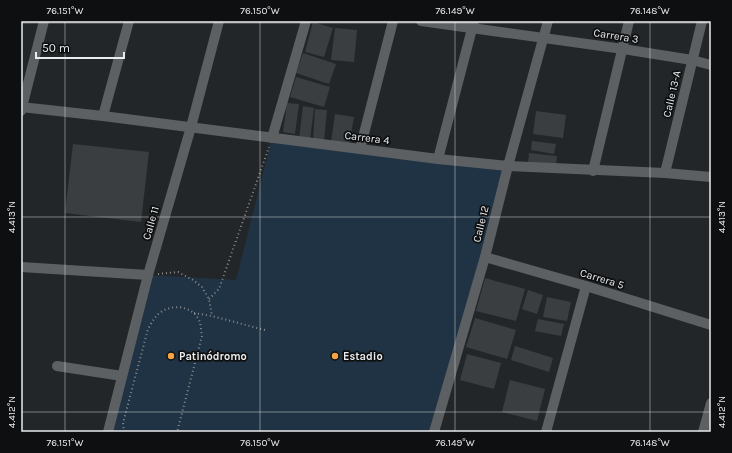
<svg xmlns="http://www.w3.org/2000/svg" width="732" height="453" font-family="Karla,sans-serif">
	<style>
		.green { fill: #203344 }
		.building { fill: #3b3e41 }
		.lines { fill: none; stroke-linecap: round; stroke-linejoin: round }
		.path { stroke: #898c8e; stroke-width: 2; stroke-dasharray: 1 3; stroke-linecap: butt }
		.minor { stroke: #5d6063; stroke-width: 10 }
		.ticks { fill: none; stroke: #e9ebed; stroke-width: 1; stroke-opacity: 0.45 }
		.poi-dot { fill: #f4a444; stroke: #0d0f10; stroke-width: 1.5 }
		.labels { text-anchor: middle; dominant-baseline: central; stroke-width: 3.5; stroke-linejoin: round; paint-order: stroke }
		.street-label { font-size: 11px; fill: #e9ebed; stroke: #0d0f10 }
		.poi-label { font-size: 11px; font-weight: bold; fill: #e9ebed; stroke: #0d0f10; text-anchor: start }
		.neatline { fill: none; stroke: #e9ebed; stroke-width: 1.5 }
		.ticks-label { font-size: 10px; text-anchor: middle; fill: #e9ebed }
	</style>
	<rect width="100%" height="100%" fill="#232628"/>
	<path class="green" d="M272,138L508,166L434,432H108L148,275L236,280Z"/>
	<g class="building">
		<path d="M313,22L333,28L324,57L305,52Z"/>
		<path d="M335,28L357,30L354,62L331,60Z"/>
		<path d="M303,53L336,64L329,84L296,73Z"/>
		<path d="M296,77L330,87L324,107L290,97Z"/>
		<path d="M287,103L299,104L295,134L283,132Z"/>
		<path d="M303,106L314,108L310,140L299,139Z"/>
		<path d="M315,109L327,110L324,141L313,140Z"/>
		<path d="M536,111L566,115L563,138L533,134Z"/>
		<path d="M335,114L354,117L349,145L331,142Z"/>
		<path d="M532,141L556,144L554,154L531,150Z"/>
		<path d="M73,144L149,152L141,222L65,213Z"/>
		<path d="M529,153L557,156L556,165L528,163Z"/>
		<path d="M485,278L525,289L516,321L476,311Z"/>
		<path d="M528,290L543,295L537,314L522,309Z"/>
		<path d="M547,297L571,302L567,321L543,317Z"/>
		<path d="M475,318L516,330L507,359L466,347Z"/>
		<path d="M538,319L564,324L561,336L535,331Z"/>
		<path d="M515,346L553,358L549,372L511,360Z"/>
		<path d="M467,354L501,363L494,389L460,380Z"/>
		<path d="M510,380L545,389L537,421L502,412Z"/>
	</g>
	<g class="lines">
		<g class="path">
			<path d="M158,274L178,272L193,280L202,287L209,299L212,316"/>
			<path d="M209,299L219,289L269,147"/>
			<path d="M194,313L212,316L265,330"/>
			<path d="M124,432L123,423L148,329C152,322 155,316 161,312C174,303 193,307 199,320C201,325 201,331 202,336L177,432"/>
		</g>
		<g class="minor">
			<path d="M421,21L623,49L692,60L711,65"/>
			<path d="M21,107L103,116L438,159L508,166L665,173L711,177"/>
			<path d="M21,111L44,21"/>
			<path d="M103,116L129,21"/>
			<path d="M272,138L306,21"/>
			<path d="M360,149L393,21"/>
			<path d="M438,159L474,21"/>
			<path d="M593,171L629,21"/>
			<path d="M665,173L702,21"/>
			<path d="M485,257L586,286L711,325"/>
			<path d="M21,267L148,275"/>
			<path d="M57,366L122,376"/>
			<path d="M108,432L148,275L191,127L219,21"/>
			<path d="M434,432L485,257L508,166L548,21"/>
			<path d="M546,432L586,286"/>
			<path d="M703,432L711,403"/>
		</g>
	</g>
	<path class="ticks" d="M65,21V432M260,21V432M455,21V432M650,21V432M21,23H711M21,217H711M21,412H711"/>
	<g class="poi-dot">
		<circle cx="171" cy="356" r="4"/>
		<circle cx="335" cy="356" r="4"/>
	</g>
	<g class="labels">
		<g class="street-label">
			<text transform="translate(616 36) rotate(9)">Carrera 3</text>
			<text transform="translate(672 94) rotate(-77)">Calle 13-A</text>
			<text transform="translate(367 138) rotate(7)">Carrera 4</text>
			<text transform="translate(151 223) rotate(-74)">Calle 11</text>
			<text transform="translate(481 224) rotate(-76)">Calle 12</text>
			<text transform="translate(602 279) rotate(17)">Carrera 5</text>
		</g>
		<g class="poi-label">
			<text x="179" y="356">Patinódromo</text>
			<text x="343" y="356">Estadio</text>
		</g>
	</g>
	<rect width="732" height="453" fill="none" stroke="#0d0f10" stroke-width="44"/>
	<path d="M36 52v6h88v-6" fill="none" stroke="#e9ebed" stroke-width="2"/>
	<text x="42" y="52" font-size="12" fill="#e9ebed" stroke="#0d0f10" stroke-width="3" paint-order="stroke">50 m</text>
	<rect x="22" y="22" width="688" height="409" class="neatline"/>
	<g class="ticks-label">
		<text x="65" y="14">76.151°W</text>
		<text x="260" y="14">76.150°W</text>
		<text x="455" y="14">76.149°W</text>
		<text x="650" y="14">76.148°W</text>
		<text transform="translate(11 217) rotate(-90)" y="4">4.413°N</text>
		<text transform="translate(721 217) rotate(-90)" y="4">4.413°N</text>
		<text transform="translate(11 412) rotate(-90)" y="4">4.412°N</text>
		<text transform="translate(721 412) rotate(-90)" y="4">4.412°N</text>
		<text x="65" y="446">76.151°W</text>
		<text x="260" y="446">76.150°W</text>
		<text x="455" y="446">76.149°W</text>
		<text x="650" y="446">76.148°W</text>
	</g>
</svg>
